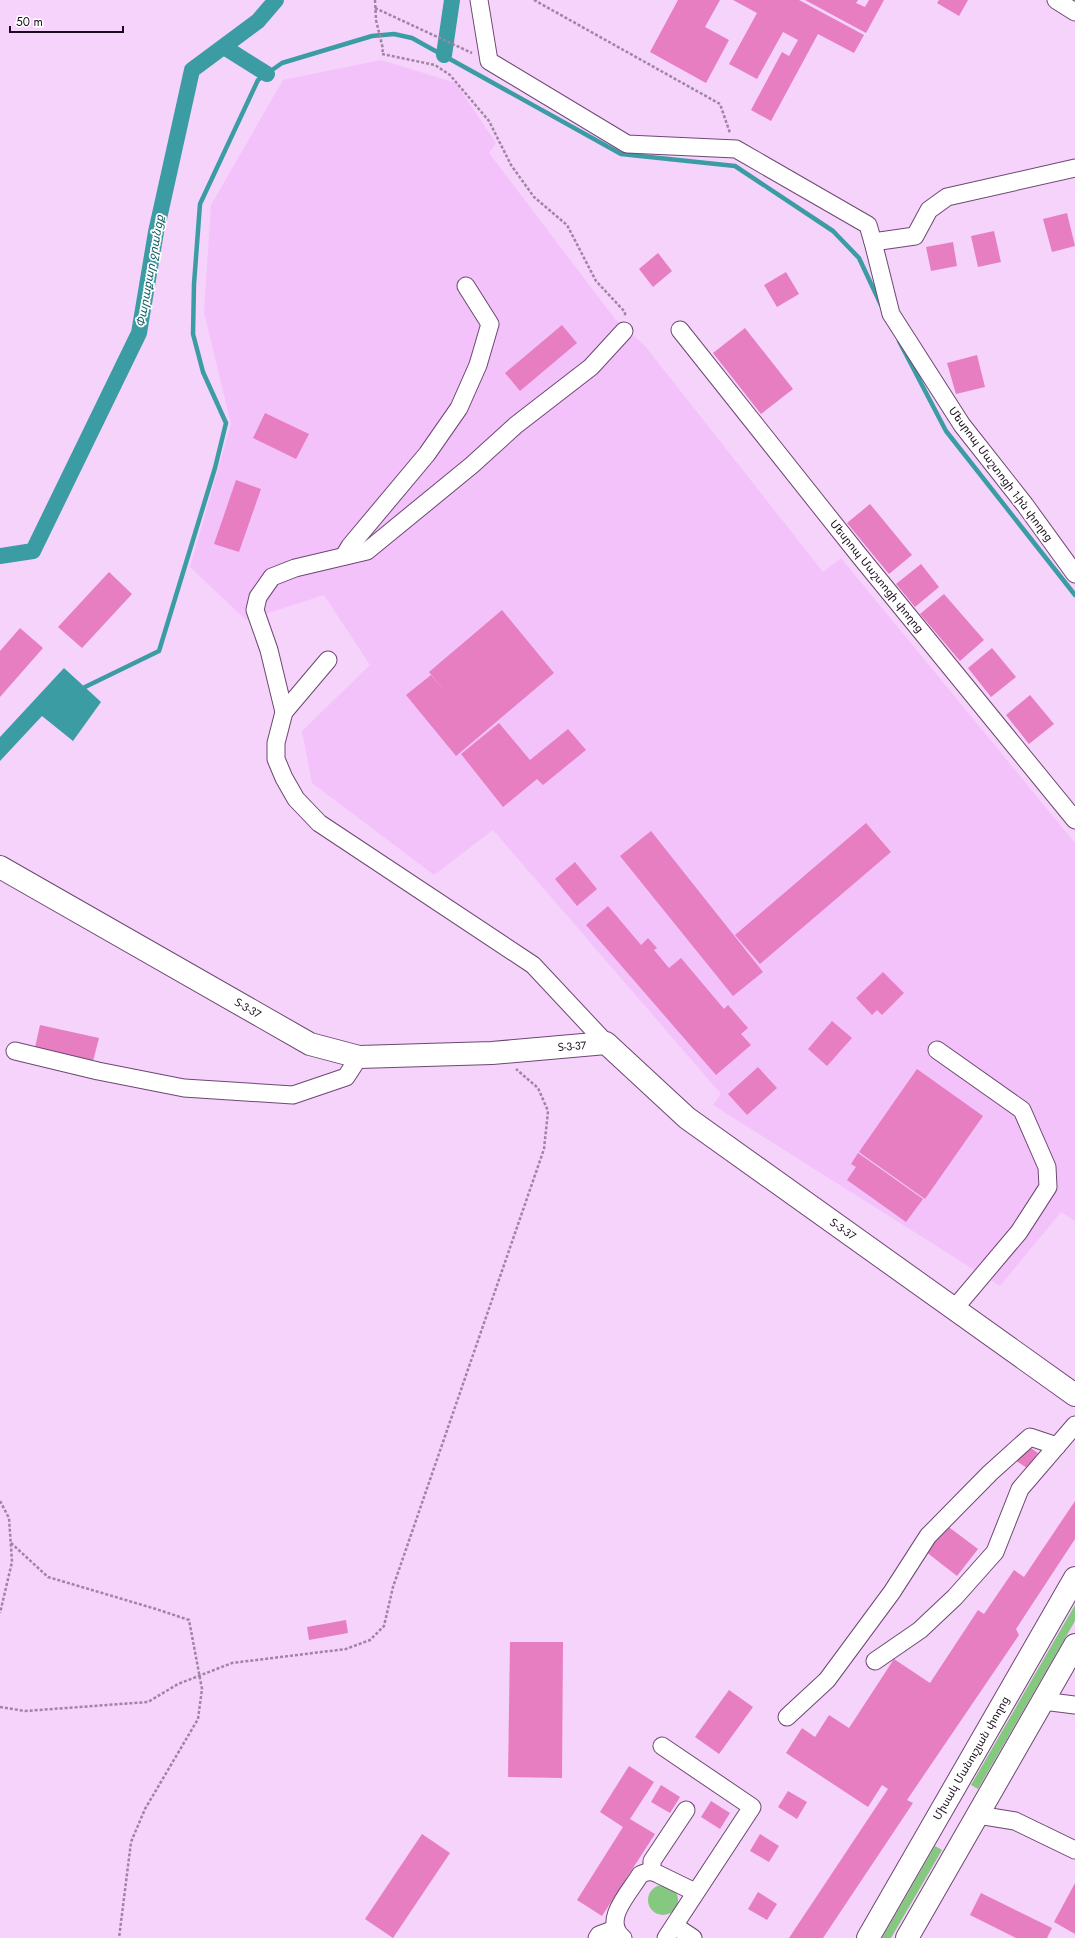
<svg xmlns="http://www.w3.org/2000/svg" width="1075" height="1938" font-family="Jost,'Noto Sans Armenian',sans-serif">
	<style>
		.built { fill: #f3c2fa }
		.green { fill: #85c87f }
		.water { fill: #3b9ca4 }
		.lines { fill: none; stroke-linecap: round; stroke-linejoin: round }
		.stream { stroke: #3b9ca4; stroke-width: 4.5 }
		.canal { stroke: #3b9ca4; stroke-width: 16 }
		.building { fill: #e67ec1 }
		.minor-casing { stroke: #6d4872; stroke-width: 19 }
		.major-casing { stroke: #6d4872; stroke-width: 24 }
		.highway-casing { stroke: #6d4872; stroke-width: 24 }
		.path { stroke: #9f84a3; stroke-width: 2.5; stroke-dasharray: 3 2; stroke-linecap: butt }
		.minor { stroke: #fff; stroke-width: 17 }
		.major { stroke: #fff; stroke-width: 22 }
		.highway { stroke: #fff; stroke-width: 22 }
		.labels { text-anchor: middle; dominant-baseline: central; stroke-width: 3.5; stroke-linejoin: round; paint-order: stroke }
		.street-label { font-size: 11px; fill: #1a0b1c; stroke: #fff }
		.water-label { font-size: 12px; font-style: italic; fill: #0f6066; stroke: #fff }
	</style>
	<rect width="100%" height="100%" fill="#f6d3fb"/>
	<path class="built" d="M381,60L456,83L496,143L489,153L615,319L645,346L823,572L841,558L1075,843V1221L1061,1212L1000,1286L713,1105L721,1094L493,830L434,875L312,783L302,731L370,665L324,595L246,620L190,567L231,424L204,312L211,205L283,80Z"/>
	<g class="green">
		<path d="M1075,1605V1621L978,1789L971,1785Z"/>
		<path d="M935,1846L942,1850L891,1938H882Z"/>
		<circle cx="663" cy="1900" r="15"/>
	</g>
	<path class="water" d="M64,668L101,702L73,741L42,716L0,761V737Z"/>
	<g class="lines">
		<g class="stream">
			<path d="M899,341L946,431L1075,595"/>
			<path d="M85,687L159,651L215,468L226,423L203,372L193,334L194,284L200,204L258,80L282,63L372,36L394,34L412,38L621,154L735,166L833,231L859,258L881,305"/>
		</g>
		<g class="canal">
			<path d="M224,47L267,74"/>
			<path d="M444,55L452,0"/>
			<path d="M0,556L33,551L139,333L156,232L192,70L258,21L276,0"/>
		</g>
	</g>
	<g class="building">
		<path d="M678,0H720L705,27L729,40L706,83L650,52Z"/>
		<path d="M733,0H799L864,35L854,53L818,34L771,121L751,110L782,52L789,56L798,40L783,32L757,79L729,64L757,13Z"/>
		<path d="M805,0H858L856,3L865,7L869,0H884L866,33Z"/>
		<path d="M939,0H968L959,16L937,3Z"/>
		<path d="M1067,213L1075,246L1052,252L1043,219Z"/>
		<path d="M994,231L1001,262L978,267L971,236Z"/>
		<path d="M953,242L957,266L931,271L926,247Z"/>
		<path d="M658,253L672,271L653,287L639,269Z"/>
		<path d="M786,272L799,294L777,307L764,285Z"/>
		<path d="M562,325L577,343L520,391L505,373Z"/>
		<path d="M745,328L793,389L761,414L713,353Z"/>
		<path d="M977,355L985,387L956,394L947,363Z"/>
		<path d="M265,413L309,434L296,459L253,438Z"/>
		<path d="M236,480L261,489L239,552L214,544Z"/>
		<path d="M870,504L912,555L889,574L847,523Z"/>
		<path d="M921,564L939,587L915,607L896,584Z"/>
		<path d="M109,572L132,594L82,648L58,627Z"/>
		<path d="M944,594L984,640L960,661L920,614Z"/>
		<path d="M502,610L554,673L456,756L406,695L431,675L448,695L429,672Z"/>
		<path d="M20,628L43,648L0,697V651Z"/>
		<path d="M992,648L1016,677L991,697L968,668Z"/>
		<path d="M1030,695L1054,724L1029,744L1006,715Z"/>
		<path d="M499,723L530,760L568,729L586,750L543,785L537,779L503,807L461,754Z"/>
		<path d="M866,823L891,852L760,964L735,935Z"/>
		<path d="M651,831L763,972L733,996L620,856Z"/>
		<path d="M575,862L597,889L577,906L555,879Z"/>
		<path d="M608,906L641,945L648,938L657,948L654,950L669,968L681,958L724,1009L728,1005L748,1028L741,1034L751,1045L716,1075L586,925Z"/>
		<path d="M883,972L904,993L882,1015L877,1010L872,1015L856,998Z"/>
		<path d="M832,1021L852,1038L827,1066L808,1049Z"/>
		<path d="M40,1025L99,1038L92,1065L34,1052Z"/>
		<path d="M758,1067L777,1088L747,1115L728,1094Z"/>
		<path d="M917,1069L983,1116L925,1199L859,1152Z"/>
		<path d="M858,1153L923,1199L906,1222L847,1180L856,1167L851,1164Z"/>
		<path d="M1025,1444L1038,1453L1027,1468L1015,1460Z"/>
		<path d="M1075,1501V1539L1016,1629L1019,1635L907,1800L913,1803L823,1938H789L888,1789L882,1785L868,1807L786,1753L802,1728L815,1737L829,1715L849,1728L894,1659L930,1683L978,1610L984,1614L1014,1570L1024,1577Z"/>
		<path d="M946,1525L978,1549L957,1576L925,1551Z"/>
		<path d="M346,1620L348,1633L309,1640L307,1627Z"/>
		<path d="M510,1642H563L562,1778L508,1777Z"/>
		<path d="M729,1690L753,1707L719,1754L695,1737Z"/>
		<path d="M629,1766L654,1782L630,1819L655,1834L602,1916L577,1900L623,1827L600,1812Z"/>
		<path d="M661,1785L680,1797L670,1813L651,1802Z"/>
		<path d="M788,1791L807,1802L797,1819L778,1807Z"/>
		<path d="M711,1801L730,1813L720,1829L701,1817Z"/>
		<path d="M422,1834L450,1853L393,1938L365,1919Z"/>
		<path d="M760,1834L779,1846L769,1862L750,1851Z"/>
		<path d="M1075,1883V1934L1054,1922Z"/>
		<path d="M758,1892L777,1904L767,1920L748,1909Z"/>
		<path d="M981,1893L1052,1928L1047,1938H1016L970,1915Z"/>
	</g>
	<g class="lines">
		<defs>
			<g id="minor">
				<path d="M479,0L489,61L627,144L736,149L868,225L873,242L915,236L929,210L947,197L1075,168"/>
				<path d="M1056,0L1075,12"/>
				<path d="M873,242L891,314L962,425L1025,505L1075,574"/>
				<path d="M680,330L858,554L1075,820"/>
				<path d="M344,556L350,546L427,454L459,408L478,365L490,324L466,286"/>
				<path d="M328,660L284,712L276,743V759L284,778L296,799L319,823L533,965L606,1043"/>
				<path d="M284,712L269,650L255,610L258,597L272,577L295,568L367,551L472,465L516,425L591,367L624,331"/>
				<path d="M937,1050L1022,1110L1047,1167L1048,1187L1019,1232L954,1309"/>
				<path d="M15,1051L98,1071L184,1088L293,1095L346,1077L359,1057"/>
				<path d="M875,1661L920,1630L955,1597L995,1552L1020,1489L1075,1425"/>
				<path d="M1043,1701L1075,1705"/>
				<path d="M787,1717L827,1680L892,1592L928,1536L990,1473L1030,1437L1057,1446"/>
				<path d="M662,1746L752,1807L666,1938"/>
				<path d="M978,1815L1015,1821L1075,1850"/>
				<path d="M652,1871V1861L686,1810"/>
				<path d="M675,1926L693,1938"/>
				<path d="M597,1938L599,1935L615,1929"/>
				<path d="M623,1938C601,1921 630,1892 640,1875C647,1871 651,1871 658,1874L695,1892"/>
			</g>
			<path id="major" d="M0,867L310,1044L359,1057L492,1053L606,1043L687,1118L1075,1395"/>
			<g id="highway">
				<path d="M868,1938L1075,1578"/>
				<path d="M907,1938L1075,1645"/>
			</g>
		</defs>
		<use href="#minor" class="minor-casing"/>
		<use href="#major" class="major-casing"/>
		<use href="#highway" class="highway-casing"/>
		<g class="path">
			<path d="M375,0L376,20L383,49L382,54L435,65L450,75L489,121L511,165L534,197L567,225L596,281L625,312V316"/>
			<path d="M534,0L720,104L730,133"/>
			<path d="M375,8L472,53"/>
			<path d="M0,1501L9,1518L12,1562L0,1613"/>
			<path d="M11,1543L48,1577L156,1609L189,1620L202,1689L198,1719L145,1809L131,1842L119,1938"/>
			<path d="M0,1707L25,1711L148,1702L178,1684L232,1663L346,1649L370,1640L384,1626L393,1587L544,1149L548,1111L538,1088L516,1069"/>
		</g>
		<use href="#minor" class="minor"/>
		<use href="#major" class="major"/>
		<use href="#highway" class="highway"/>
	</g>
	<g class="labels">
		<g class="street-label">
			<text transform="translate(1001 474) rotate(53)">Մեսրոպ Մաշտոցի 1-ին փողոց</text>
			<text transform="translate(877 576) rotate(51)">Մեսրոպ Մաշտոցի փողոց</text>
			<text transform="translate(248 1008) rotate(30)">Տ-3-37</text>
			<text transform="translate(572 1046) rotate(-4)">Տ-3-37</text>
			<text transform="translate(843 1229) rotate(35)">Տ-3-37</text>
			<text transform="translate(971 1758) rotate(-60)">Միսակ Մանուշյան փողոց</text>
		</g>
		<g class="water-label">
			<text transform="translate(150 271) rotate(-80)">Փարաքար ջրանցք</text>
		</g>
	</g>
	<path d="M10 26v6h113v-6" fill="none" stroke="#1a0b1c" stroke-width="2"/>
	<text x="16" y="26" font-size="12" fill="#1a0b1c" stroke="#ffffff" stroke-width="3" paint-order="stroke">50 m</text>
</svg>
